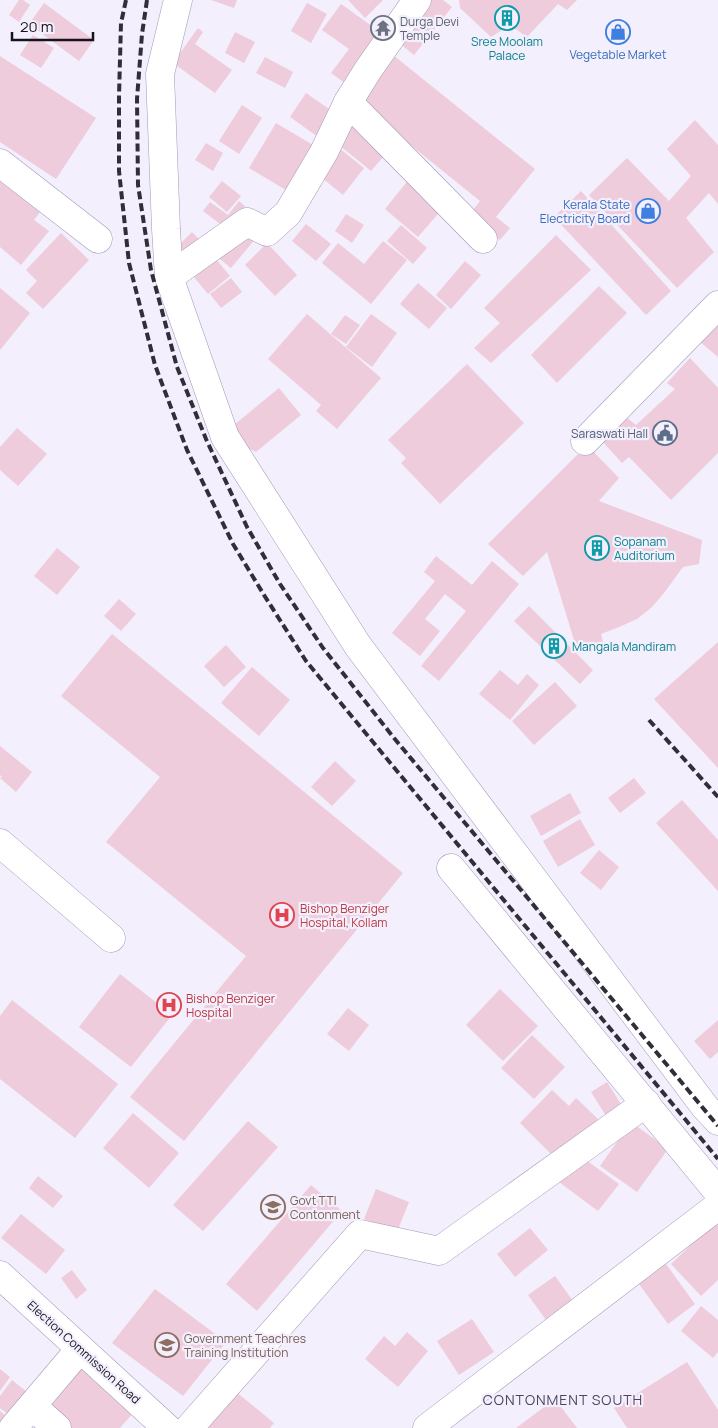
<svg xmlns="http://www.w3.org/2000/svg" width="718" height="1428" font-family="Manrope,sans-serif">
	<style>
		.building { fill: #efccdc }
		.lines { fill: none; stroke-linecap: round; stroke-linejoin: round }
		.minor-casing { stroke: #a298b6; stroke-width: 29 }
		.minor { stroke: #fff; stroke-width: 28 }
		.rail { stroke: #322e39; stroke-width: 4; stroke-dasharray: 8 4; stroke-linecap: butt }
		.labels { text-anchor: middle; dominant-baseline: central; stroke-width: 4.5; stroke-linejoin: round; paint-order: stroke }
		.worship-label { font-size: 12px; fill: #5b616d; stroke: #f3effc; text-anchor: start }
		.culture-label { font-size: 12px; fill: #0d838f; stroke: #f3effc; text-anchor: start }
		.shop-label { font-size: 12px; fill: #366cbe; stroke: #f3effc }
		.service-label { font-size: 12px; fill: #4e5e75; stroke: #f3effc; text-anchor: end }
		.health-label { font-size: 12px; fill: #be3a42; stroke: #f3effc; text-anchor: start }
		.education-label { font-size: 12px; fill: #785e54; stroke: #f3effc; text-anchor: start }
		.street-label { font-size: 12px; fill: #17131e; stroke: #f3effc }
		.neighbourhood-label { font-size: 14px; letter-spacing: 1px; fill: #4e445f; stroke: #f3effc }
	</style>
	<rect width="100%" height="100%" fill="#f3effc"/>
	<g class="building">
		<path d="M19,0H23L30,5L19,22L9,15Z"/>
		<path d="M211,0H237L234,8Z"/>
		<path d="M348,0H383L365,18Z"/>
		<path d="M424,0H443L452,7L414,55L393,38Z"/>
		<path d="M459,0H577L567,10L558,4L527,37L510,25L491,37L460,8Z"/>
		<path d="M44,3L94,40L79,61L29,24Z"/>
		<path d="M307,3L327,14L311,43L291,31Z"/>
		<path d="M341,4L383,34L346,84L331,73L349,49L322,30Z"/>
		<path d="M198,28L203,32L195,44L232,70L215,93L173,63Z"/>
		<path d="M235,32L255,42L244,63L225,53Z"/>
		<path d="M33,35L54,48L41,68L20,55Z"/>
		<path d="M388,51L535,169L496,217L510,228L500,240L469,215L480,201L351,97Z"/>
		<path d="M0,56L96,118L56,179L0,142Z"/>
		<path d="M265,57L293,72L285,88L256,73Z"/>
		<path d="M306,93L335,113L318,137L290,117Z"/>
		<path d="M242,105L262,118L239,154L219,141Z"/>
		<path d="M351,118L389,150L371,171L333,140Z"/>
		<path d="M695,120L718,145V204L709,193L686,218L714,252L677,288L589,195L627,158L669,201L691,176L667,149Z"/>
		<path d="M276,123L313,145L286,190L249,168Z"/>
		<path d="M206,143L223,153L213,171L195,160Z"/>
		<path d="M339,148L364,168L343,195L317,174Z"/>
		<path d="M0,171L44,207L34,220L49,231L21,265L0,247Z"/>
		<path d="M410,178L444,207L418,237L385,209Z"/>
		<path d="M222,181L241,196L227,212L209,197Z"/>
		<path d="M581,191L671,291L646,315L554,217Z"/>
		<path d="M239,201L245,206L228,230L203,211L210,202L228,215Z"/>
		<path d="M346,214L364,225L352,243L335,231Z"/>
		<path d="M248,219L262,231L231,268L216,256Z"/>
		<path d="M306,224L331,244L316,261L292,241Z"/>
		<path d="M401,225L427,248L413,264L387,241Z"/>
		<path d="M192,232L205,245L190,259L178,246Z"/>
		<path d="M61,233L89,260L43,309L26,293L37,281L26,270Z"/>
		<path d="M556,235L591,270L491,363L474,348L500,323L484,308Z"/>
		<path d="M383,241L407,260L371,304L322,263L338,243L364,264Z"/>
		<path d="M267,243L297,275L275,296L245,265Z"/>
		<path d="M215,258L230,276L208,294L193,276Z"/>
		<path d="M465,261L481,275L451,309L436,295Z"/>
		<path d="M231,278L242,292L221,308L210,294Z"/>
		<path d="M418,283L447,308L429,329L400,304Z"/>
		<path d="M599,286L627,313L557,383L531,355Z"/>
		<path d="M0,288L30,313L0,350Z"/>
		<path d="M307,314L381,378L337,429L316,411L321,405L268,359Z"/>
		<path d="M371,314L397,333L372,367L346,347Z"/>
		<path d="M345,315L360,325L346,344L331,334Z"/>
		<path d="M718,318V357L699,341Z"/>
		<path d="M690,358L718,388V453L671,500L629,457L622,463L603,442L626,417L636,425L675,389L667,383Z"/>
		<path d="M467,364L524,423L440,504L401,463L406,458L388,440Z"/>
		<path d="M279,388L301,415L256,452L225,437L234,425Z"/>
		<path d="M17,428L47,454L18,486L0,470V447Z"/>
		<path d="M587,445L619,478L599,501L702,540L699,564L683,567L664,593L652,607L637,619L619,627L601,634L603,642L578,653L547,552L523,576L488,544Z"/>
		<path d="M57,548L80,567L57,595L34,576Z"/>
		<path d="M436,556L472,585L492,561L519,584L439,681L421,666L466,611L445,594L425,619L440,631L420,656L392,633L435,581L424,572Z"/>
		<path d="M119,599L136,614L121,631L104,616Z"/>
		<path d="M529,606L593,670L580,684L514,621Z"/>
		<path d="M112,634L403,873L184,1141L130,1097L246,956L106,842L160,777L61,696Z"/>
		<path d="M718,642V768L654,699Z"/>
		<path d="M226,645L246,667L224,687L204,666Z"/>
		<path d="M252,667L290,700L259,736L221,703Z"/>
		<path d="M500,670L518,685L527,674L539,685L510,720L479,694Z"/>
		<path d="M555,682L577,706L534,745L512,721Z"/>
		<path d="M0,746L32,772L16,792L0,778L2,777L0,775Z"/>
		<path d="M335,761L356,781L332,806L311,787Z"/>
		<path d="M634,778L646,793L620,813L608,798Z"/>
		<path d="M570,793L581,813L541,836L530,816Z"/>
		<path d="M682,800L718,840V891L656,823Z"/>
		<path d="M580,819L595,845L558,867L543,841Z"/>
		<path d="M599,850L619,867L601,890L580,873Z"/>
		<path d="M120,974L172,1015L131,1067L79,1027Z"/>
		<path d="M500,989L538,1026L503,1061L466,1025Z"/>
		<path d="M12,1000L118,1084L75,1138L0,1079V1016Z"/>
		<path d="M348,1008L369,1025L349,1051L327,1034Z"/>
		<path d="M718,1020V1052L710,1059L694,1041Z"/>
		<path d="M532,1035L565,1067L534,1099L501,1068Z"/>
		<path d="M607,1082L624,1109L608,1119L591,1092Z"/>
		<path d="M552,1090L569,1106L576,1098L598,1119L558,1161L520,1123Z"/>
		<path d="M133,1113L179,1153L149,1188L103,1148Z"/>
		<path d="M248,1121L278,1147L203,1231L173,1205Z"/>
		<path d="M631,1122L668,1149L637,1192L600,1166Z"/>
		<path d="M579,1155L619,1184L598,1211L559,1182Z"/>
		<path d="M38,1176L63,1196L53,1208L29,1188Z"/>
		<path d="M311,1185L342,1211L257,1311L226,1284Z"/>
		<path d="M376,1189L409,1202L397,1232L364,1219Z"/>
		<path d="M21,1214L65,1250L46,1274L1,1238Z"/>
		<path d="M715,1222L718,1226V1280L701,1296L671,1264Z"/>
		<path d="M530,1228L548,1250L515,1277L497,1254Z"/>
		<path d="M666,1264L695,1304L668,1324L639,1284Z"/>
		<path d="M72,1270L87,1290L76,1299L61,1278Z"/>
		<path d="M555,1276L573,1301L546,1320L528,1295Z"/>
		<path d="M155,1289L226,1342L183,1396L112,1343Z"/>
		<path d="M701,1306L718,1320V1352L713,1358L681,1331Z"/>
		<path d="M472,1319L494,1352L459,1375L437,1341Z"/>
		<path d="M407,1332L428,1351L398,1387L365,1359L384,1336L395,1346Z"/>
		<path d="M687,1362L718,1410V1428H627L614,1408Z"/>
		<path d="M76,1363L133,1413L120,1428H71L42,1403Z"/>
		<path d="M0,1369L10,1377L0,1391Z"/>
		<path d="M12,1380L32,1396L14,1419L0,1408V1396Z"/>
		<path d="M235,1391L274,1423L270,1428H204Z"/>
		<path d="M555,1399L577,1428H516Z"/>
		<path d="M0,1411L11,1420L0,1428Z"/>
	</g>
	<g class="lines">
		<defs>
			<g id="minor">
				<path d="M178,0L160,74L166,229L169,277L225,437L358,646L705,1107L718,1121"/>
				<path d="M348,102L483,239"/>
				<path d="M0,163L98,239"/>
				<path d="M169,277L247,222L267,232L288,213L324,152L348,102L368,70L417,0"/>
				<path d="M585,441L718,305"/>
				<path d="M0,843L111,938"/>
				<path d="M451,868L718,1192"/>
				<path d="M0,1275L167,1428"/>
				<path d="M32,1406L57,1428"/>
				<path d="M13,1428L80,1349"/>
				<path d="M189,1428L360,1234L439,1251L646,1103"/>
				<path d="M427,1428L718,1206"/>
			</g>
		</defs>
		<use href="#minor" class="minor-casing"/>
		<use href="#minor" class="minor"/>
		<g class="rail">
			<path d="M126,0L121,23L119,96V171L129,263L155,365L187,450L233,544L264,595L306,661L718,1159"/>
			<path d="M147,0L142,34L137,99L138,185L151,270L177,367L206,439L247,527L280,584L323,648L394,738L718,1126"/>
			<path d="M649,720L718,797"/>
		</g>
	</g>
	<defs>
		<symbol id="building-ring" viewBox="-11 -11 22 22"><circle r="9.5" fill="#f3effc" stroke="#0f9aa8" stroke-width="1.5"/><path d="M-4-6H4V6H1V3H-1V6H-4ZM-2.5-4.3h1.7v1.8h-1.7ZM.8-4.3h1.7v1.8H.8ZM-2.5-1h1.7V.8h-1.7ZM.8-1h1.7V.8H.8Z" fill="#0f9aa8"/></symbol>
		<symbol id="temple-ring" viewBox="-11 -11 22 22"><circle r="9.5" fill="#f3effc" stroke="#6b7280" stroke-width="1.5"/><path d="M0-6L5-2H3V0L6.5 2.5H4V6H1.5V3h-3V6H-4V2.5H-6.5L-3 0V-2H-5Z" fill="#6b7280"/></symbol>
		<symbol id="shop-ring" viewBox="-11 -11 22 22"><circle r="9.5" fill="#f3effc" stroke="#3f7fe0" stroke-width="1.5"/><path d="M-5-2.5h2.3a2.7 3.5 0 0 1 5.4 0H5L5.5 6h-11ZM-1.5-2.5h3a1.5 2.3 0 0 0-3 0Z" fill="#3f7fe0"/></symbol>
		<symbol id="civic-ring" viewBox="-11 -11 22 22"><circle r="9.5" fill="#f3effc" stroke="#5c6f8a" stroke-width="1.5"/><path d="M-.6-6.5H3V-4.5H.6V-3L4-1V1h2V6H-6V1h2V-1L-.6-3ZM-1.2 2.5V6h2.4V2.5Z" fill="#5c6f8a"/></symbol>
		<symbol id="hospital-ring" viewBox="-11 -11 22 22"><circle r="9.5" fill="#f3effc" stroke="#e0444e" stroke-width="1.5"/><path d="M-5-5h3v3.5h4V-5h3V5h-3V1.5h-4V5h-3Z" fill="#e0444e"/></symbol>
		<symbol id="university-ring" viewBox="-11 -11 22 22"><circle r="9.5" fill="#f3effc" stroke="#8d6e63" stroke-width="1.5"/><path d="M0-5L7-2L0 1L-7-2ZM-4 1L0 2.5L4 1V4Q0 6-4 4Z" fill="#8d6e63"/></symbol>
	</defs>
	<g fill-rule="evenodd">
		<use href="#building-ring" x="493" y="4" width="28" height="28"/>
		<use href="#temple-ring" x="369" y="14" width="28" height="28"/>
		<use href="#shop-ring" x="604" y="18" width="28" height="28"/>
		<use href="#shop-ring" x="634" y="197" width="28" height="28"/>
		<use href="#civic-ring" x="651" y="419" width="28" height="28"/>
		<use href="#building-ring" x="583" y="534" width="28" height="28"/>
		<use href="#building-ring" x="540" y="632" width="28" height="28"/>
		<use href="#hospital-ring" x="268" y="901" width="28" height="28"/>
		<use href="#hospital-ring" x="155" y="991" width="28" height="28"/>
		<use href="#university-ring" x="259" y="1193" width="28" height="28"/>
		<use href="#university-ring" x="153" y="1331" width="28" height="28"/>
	</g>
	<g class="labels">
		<g class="worship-label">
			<text x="400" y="21">Durga Devi<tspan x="400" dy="14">Temple</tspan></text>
		</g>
		<g class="culture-label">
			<text x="507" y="41" text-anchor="middle">Sree Moolam<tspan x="507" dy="14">Palace</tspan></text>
			<text x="614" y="541">Sopanam<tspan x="614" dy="14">Auditorium</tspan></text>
			<text x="572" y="646">Mangala Mandiram</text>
		</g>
		<g class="shop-label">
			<text x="618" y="54">Vegetable Market</text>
			<text x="630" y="204" text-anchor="end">Kerala State<tspan x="630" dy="14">Electricity Board</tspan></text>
		</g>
		<g class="service-label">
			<text x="648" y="433">Saraswati Hall</text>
		</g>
		<g class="health-label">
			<text x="300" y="908">Bishop Benziger<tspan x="300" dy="14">Hospital, Kollam</tspan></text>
			<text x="186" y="998">Bishop Benziger<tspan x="186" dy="14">Hospital</tspan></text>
		</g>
		<g class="education-label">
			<text x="290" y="1200">Govt TTI<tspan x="290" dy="14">Contonment</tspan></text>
			<text x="184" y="1338">Government Teachres<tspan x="184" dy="14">Training Institution</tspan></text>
		</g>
		<g class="street-label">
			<text transform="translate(84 1352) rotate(42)">Election Commission Road</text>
		</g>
		<g class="neighbourhood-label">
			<text x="563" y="1399">CONTONMENT SOUTH</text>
		</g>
	</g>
	<path d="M12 32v8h81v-8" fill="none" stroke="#17131e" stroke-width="2.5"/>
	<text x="20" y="32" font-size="15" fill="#17131e" stroke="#f3effc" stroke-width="4" paint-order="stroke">20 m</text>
</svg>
